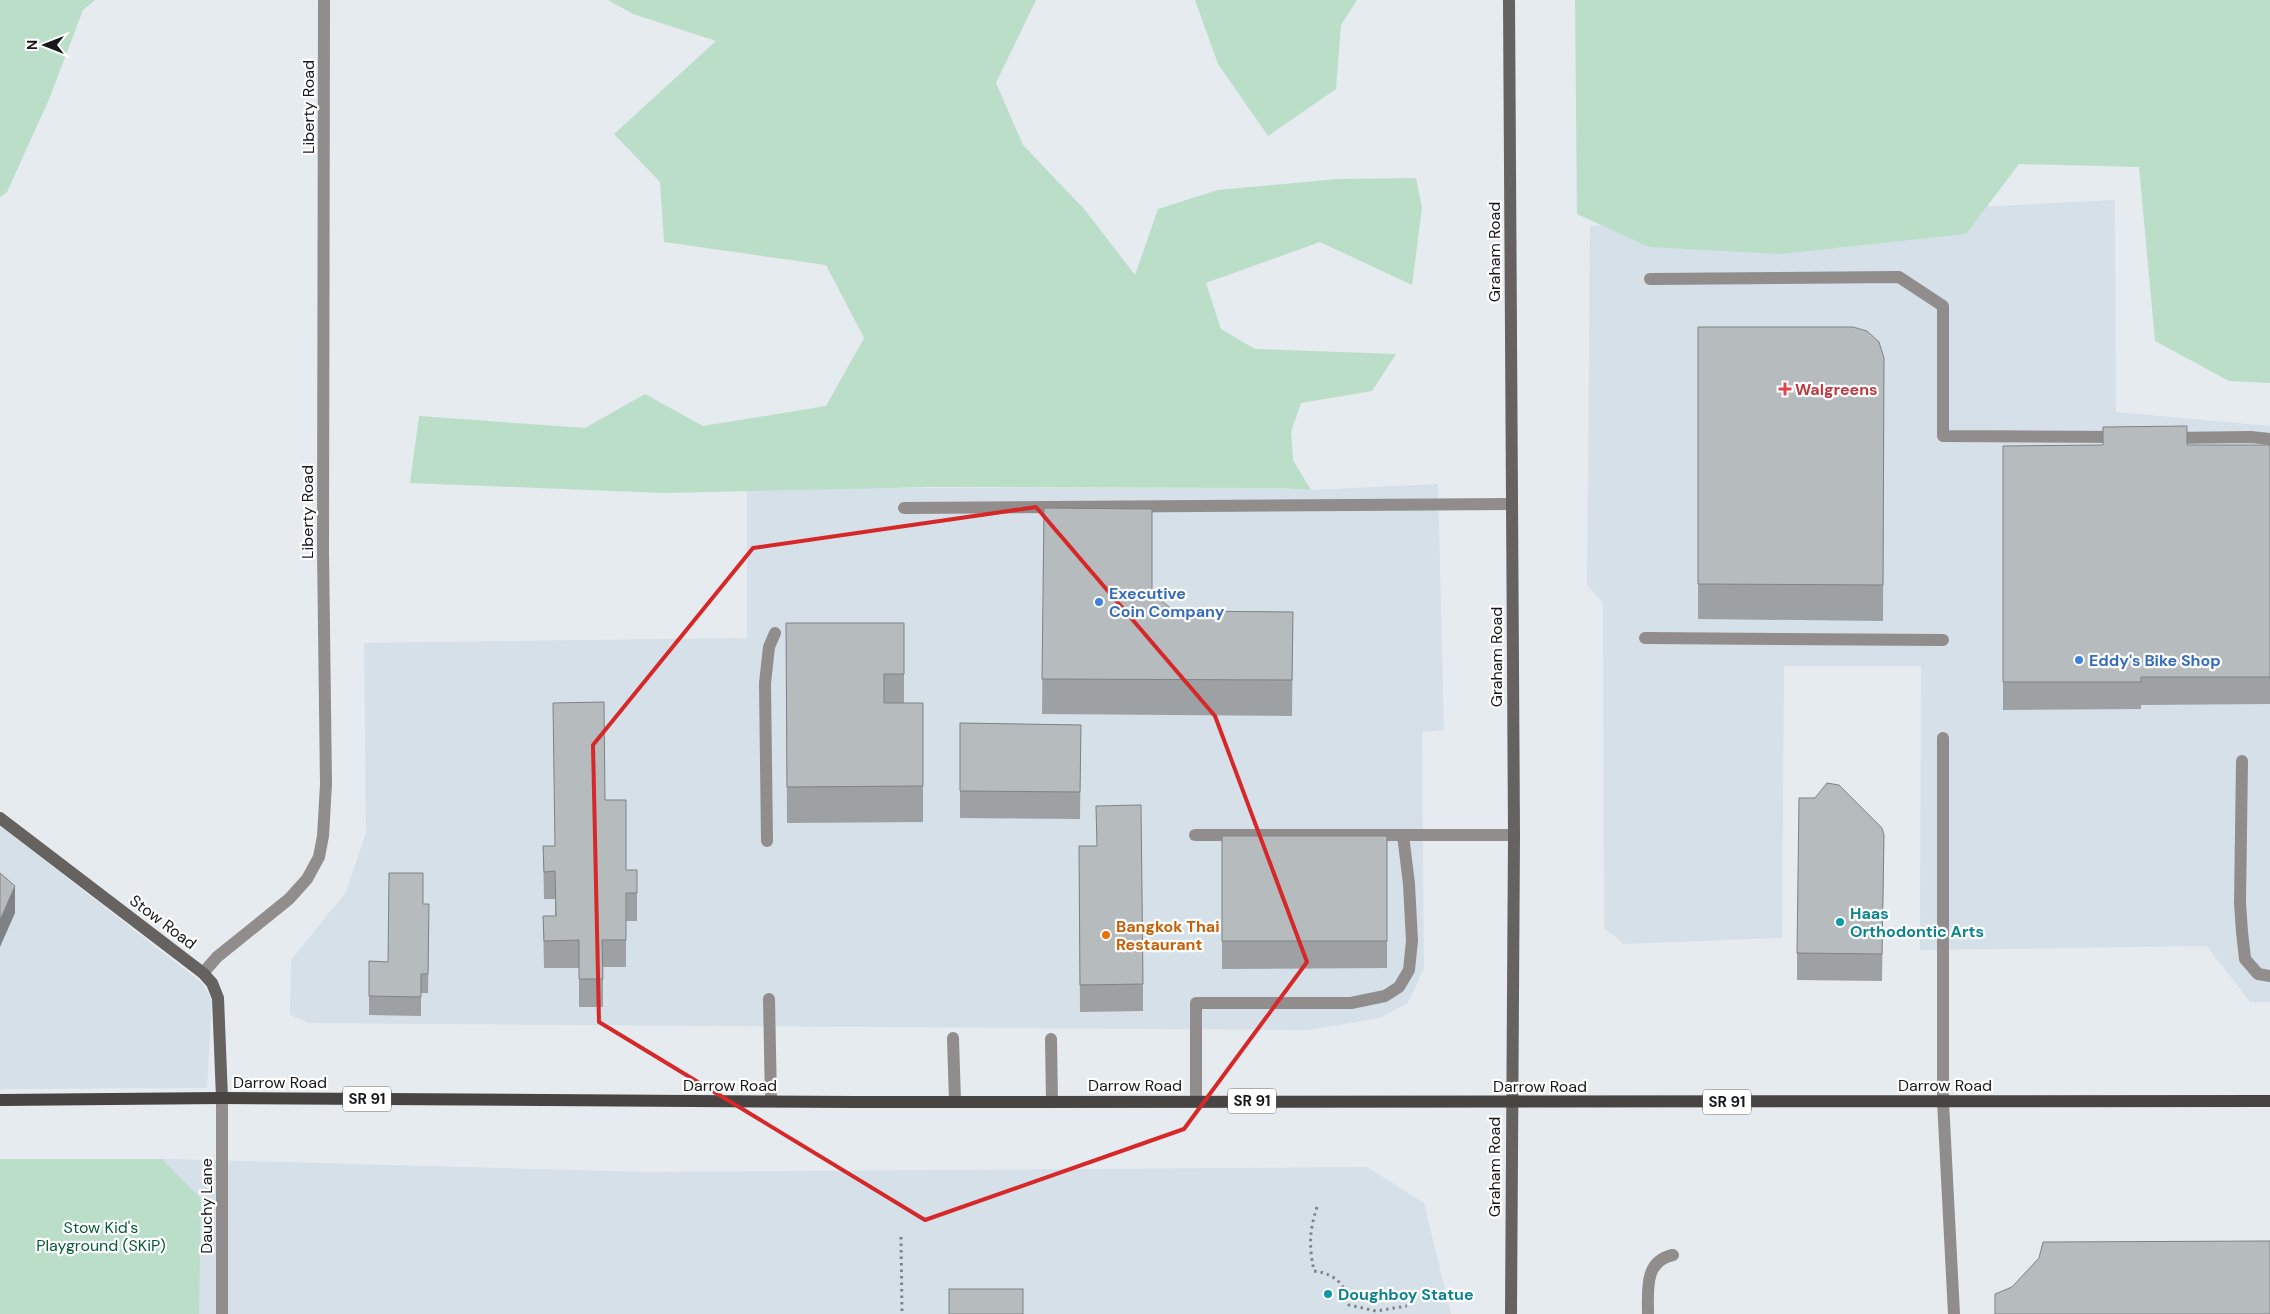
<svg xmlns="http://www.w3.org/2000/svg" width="2270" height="1314" font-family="'DM Sans',sans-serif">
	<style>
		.built { fill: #d5e0e9 }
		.green { fill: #bbdec8 }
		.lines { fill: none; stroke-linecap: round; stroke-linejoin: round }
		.path { stroke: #818487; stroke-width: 3; stroke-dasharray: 2.5 4; stroke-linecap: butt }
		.lane { stroke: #908d8c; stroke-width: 12 }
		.street { stroke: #908d8c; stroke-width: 12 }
		.secondary { stroke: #656260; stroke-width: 12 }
		.primary { stroke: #474441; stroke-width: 12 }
		.wall { fill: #9da1a3 }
		.shaded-wall { fill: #7f8385 }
		.building { fill: #b6bbbe; stroke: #7f8385 }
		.marked { fill: none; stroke: #d62828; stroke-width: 4; stroke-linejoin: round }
		.health-dot { fill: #e0444e; stroke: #fff; stroke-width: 2 }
		.shop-dot { fill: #3f7fe0; stroke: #fff; stroke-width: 2 }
		.culture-dot { fill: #0f9aa8; stroke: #fff; stroke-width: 2 }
		.food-dot { fill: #e8710a; stroke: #fff; stroke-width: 2 }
		.labels { text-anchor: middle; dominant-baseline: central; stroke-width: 4.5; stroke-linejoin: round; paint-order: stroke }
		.shield { fill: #fff; stroke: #5d5d5f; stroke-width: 1 }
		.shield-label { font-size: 15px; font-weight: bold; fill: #17181a }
		.street-label { font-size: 16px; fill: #17181a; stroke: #fff }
		.health-label { font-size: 16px; font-weight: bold; fill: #be3a42; stroke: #fff; text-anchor: start }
		.shop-label { font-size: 16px; font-weight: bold; fill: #366cbe; stroke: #fff; text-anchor: start }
		.culture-label { font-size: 16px; font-weight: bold; fill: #0d838f; stroke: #fff; text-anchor: start }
		.food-label { font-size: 16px; font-weight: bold; fill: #c56008; stroke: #fff; text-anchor: start }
		.park-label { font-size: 16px; fill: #075b37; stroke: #fff }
	</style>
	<rect width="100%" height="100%" fill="#e6ebef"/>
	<g class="built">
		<path d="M2115,200L2116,412L2270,426V1002H2250L2207,946L1920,950L1921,666H1784L1782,938L1624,944L1604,928L1603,603L1587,585L1590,226Z"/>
		<path d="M899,472L900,488H1279L1311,490L1438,484L1444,730L1422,732L1424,968L1408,1003L1380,1018L1308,1030L309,1023L290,1015L291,960L346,892L366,833L364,643L747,638V475Z"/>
		<path d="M0,826L202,983L212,1000L207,1088L0,1089Z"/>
		<path d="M0,1159H169L648,1172L1367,1167L1424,1203L1451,1314H0Z"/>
	</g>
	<g class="green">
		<path d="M0,0H95L83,10L50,97L7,192L0,197Z"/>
		<path d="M608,0H1036L996,83L1023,145L1085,210L1135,275L1158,209L1218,190L1337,179L1416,178L1422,208L1412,285L1320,242L1206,283L1221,329L1255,349L1396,354L1372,391L1301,403L1291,432L1293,460L1311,490L1279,488L931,487L664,493L410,483L419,416L585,428L645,394L703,426L826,406L864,338L826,265L664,242L660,182L614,134L716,41L633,14Z"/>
		<path d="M1195,0H1357L1341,25L1336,89L1268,136L1218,64Z"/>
		<path d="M1575,0H2270V383L2229,381L2155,341L2139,167L2019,164L1966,234L1780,254L1649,247L1577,214Z"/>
		<path d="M0,1159H162L201,1199L199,1314H0Z"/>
	</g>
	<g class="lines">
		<g class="path">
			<path d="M1317,1207C1309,1232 1309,1246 1314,1271C1336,1274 1345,1284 1349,1305L1376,1311L1407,1306"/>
			<path d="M901,1237L902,1314"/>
		</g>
		<g class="lane">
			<path d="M1650,279L1899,277L1943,306V436L2120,437"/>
			<path d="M2170,438L2251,437L2270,439"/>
			<path d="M904,508L1512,504"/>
			<path d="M1645,638L1943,640"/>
			<path d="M1943,738V1101L1954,1314"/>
			<path d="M2242,761L2240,903L2242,932L2245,959L2258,974L2270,976"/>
			<path d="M1195,835H1514"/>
			<path d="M767,841L765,683L769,647L775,633"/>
			<path d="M769,999L771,1101"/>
			<path d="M953,1038L955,1101"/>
			<path d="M1051,1039L1052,1101"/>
			<path d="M222,1098V1314"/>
			<path d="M1196,1101V1003H1351L1385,996L1399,987L1409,970L1412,941L1409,884L1403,835"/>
			<path d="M1648,1314C1648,1290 1644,1261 1673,1255"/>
		</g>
		<path class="street" d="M203,973L217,957L289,899L307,879L319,857L323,836L326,784L323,551L324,0"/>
		<g class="secondary">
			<path d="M1509,0L1514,835L1511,1314"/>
			<path d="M0,818L203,973L212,983L218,998L222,1098"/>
		</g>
		<path class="primary" d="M0,1100L222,1098L855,1102L2270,1101"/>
	</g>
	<g class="wall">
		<path d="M1698,327L1884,358L1883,621L1698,619Z"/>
		<path d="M2187,445H2270V704L2141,705V709L2003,710V446Z"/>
		<path d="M1044,508L1174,611L1293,612L1292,716L1042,714Z"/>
		<path d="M786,623H904V703H923V822L787,823Z"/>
		<path d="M960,723L1081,725L1080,819L960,818Z"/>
		<path d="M605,800L626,870H637V921H626V967H603V1007H579V968H544L543,916H555V899H544L543,846H554Z"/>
		<path d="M1096,806L1143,984V1011L1080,1012L1079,874L1097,846Z"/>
		<path d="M1884,835L1882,981L1797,980V953Z"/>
		<path d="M1222,836H1387V968L1222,969Z"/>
		<path d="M429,923L428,993H421V1016L369,1015V961L388,962Z"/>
	</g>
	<path class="shaded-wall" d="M15,886V913L0,947V920Z"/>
	<g class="building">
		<path d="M1698,327H1853L1867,331L1879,342L1884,358L1883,585L1698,584Z"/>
		<path d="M2187,426V445H2270V677H2141V682H2003V446L2103,445V427Z"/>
		<path d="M1044,508L1152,509V593L1174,611L1293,612L1292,680L1042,679Z"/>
		<path d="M786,623H904V674H884V703H923V786L787,787Z"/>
		<path d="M604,702L605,800H626V870H637V893H626V940H602L603,979H579V940L544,941L543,916H556L555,871L544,872L543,846H555L553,703Z"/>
		<path d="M960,723L1081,725L1080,792L960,791Z"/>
		<path d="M1827,783L1839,785L1882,828L1884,835L1882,954L1797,953L1799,798H1815Z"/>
		<path d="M1141,805L1143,984L1080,985L1079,846H1097L1096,806Z"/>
		<rect x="1222" y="836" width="165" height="105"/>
		<path d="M0,873L15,886L0,920Z"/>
		<path d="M389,873H423V904H429L428,974H421V997L369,996V961L388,962Z"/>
		<path d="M2270,1241V1314H1995V1294L2012,1287L2039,1258L2043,1242Z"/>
		<rect x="949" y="1289" width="74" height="25"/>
	</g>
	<path class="marked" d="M1036,507L1215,716L1307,962L1184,1129L925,1220L599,1022L593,745L753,548Z"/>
	<path class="health-dot" d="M1782.5 381.5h5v5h5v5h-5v5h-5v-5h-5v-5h5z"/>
	<g class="shop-dot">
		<circle cx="1099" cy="602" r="5"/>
		<circle cx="2079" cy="660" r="5"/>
	</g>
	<g class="culture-dot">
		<circle cx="1840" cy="922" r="5"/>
		<circle cx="1328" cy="1294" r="5"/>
	</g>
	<circle class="food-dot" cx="1106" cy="935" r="5"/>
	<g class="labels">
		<g class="shield">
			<rect x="343" y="1086.5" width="48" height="25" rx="4"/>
			<rect x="1228" y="1088.5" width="48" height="25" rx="4"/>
			<rect x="1703" y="1089.5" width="48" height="25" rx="4"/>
		</g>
		<g class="shield-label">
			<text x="367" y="1099">SR 91</text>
			<text x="1252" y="1101">SR 91</text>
			<text x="1727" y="1102">SR 91</text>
		</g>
		<g class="street-label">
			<text transform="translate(308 107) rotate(-90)">Liberty Road</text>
			<text transform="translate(1494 252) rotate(-90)">Graham Road</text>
			<text transform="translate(307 512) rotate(-90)">Liberty Road</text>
			<text transform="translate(1496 657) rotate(-90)">Graham Road</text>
			<text transform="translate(163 922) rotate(37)">Stow Road</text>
			<text x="280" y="1082">Darrow Road</text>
			<text x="730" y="1085">Darrow Road</text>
			<text x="1135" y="1085">Darrow Road</text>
			<text x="1945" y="1085">Darrow Road</text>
			<text x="1540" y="1086">Darrow Road</text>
			<text transform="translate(1494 1167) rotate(-90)">Graham Road</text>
			<text transform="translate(206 1206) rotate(-90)">Dauchy Lane</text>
		</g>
		<g class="health-label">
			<text x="1795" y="389">Walgreens</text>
		</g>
		<g class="shop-label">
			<text x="1109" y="593">Executive<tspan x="1109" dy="18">Coin Company</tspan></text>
			<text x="2089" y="660">Eddy's Bike Shop</text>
		</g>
		<g class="culture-label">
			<text x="1850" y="913">Haas<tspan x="1850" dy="18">Orthodontic Arts</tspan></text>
			<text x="1338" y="1294">Doughboy Statue</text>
		</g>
		<g class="food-label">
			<text x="1116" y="926">Bangkok Thai<tspan x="1116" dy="18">Restaurant</tspan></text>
		</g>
		<g class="park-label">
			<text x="101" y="1227">Stow Kid's<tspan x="101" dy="18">Playground (SKiP)</tspan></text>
		</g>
	</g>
	<g transform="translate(45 45) rotate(270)" stroke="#ffffff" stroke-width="4" paint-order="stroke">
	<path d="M0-4L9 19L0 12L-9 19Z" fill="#17181a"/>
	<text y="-8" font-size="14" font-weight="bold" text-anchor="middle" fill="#17181a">N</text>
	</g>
</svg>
